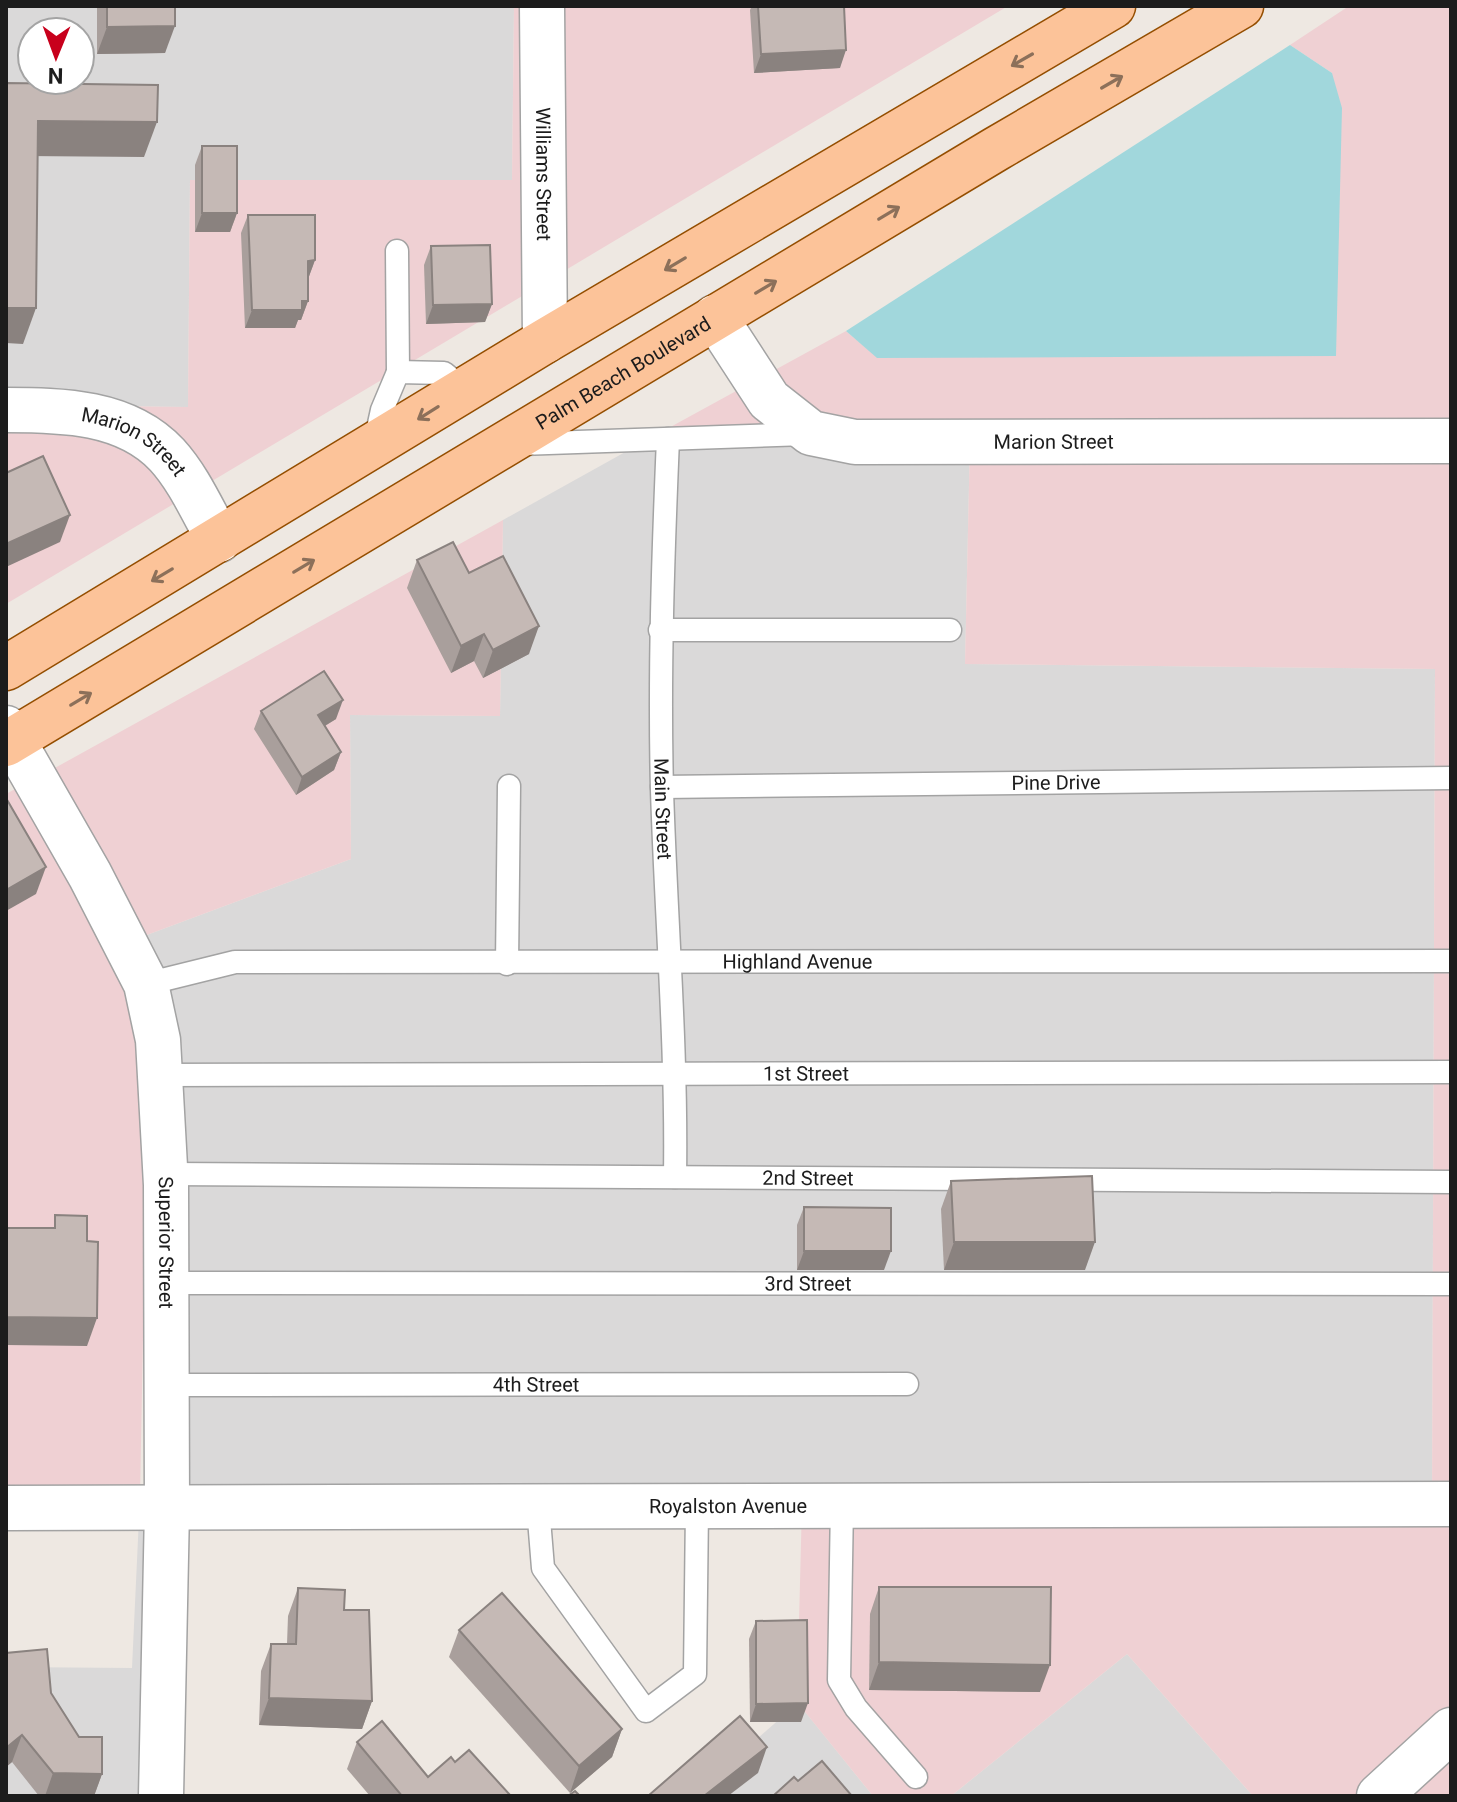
<svg xmlns="http://www.w3.org/2000/svg" width="1457" height="1802" font-family="Roboto,sans-serif">
	<style>
		.residential { fill: #dad9d9; fill-rule: evenodd }
		.commercial { fill: #efd0d3 }
		.water { fill: #a1d7dc }
		.lines { fill: none; stroke-linecap: round; stroke-linejoin: round }
		.service-casing { stroke: #a3a3a3; stroke-width: 25 }
		.minor-casing { stroke: #a3a3a3; stroke-width: 47 }
		.tertiary-casing { stroke: #a3a3a3; stroke-width: 47 }
		.primary-casing { stroke: #944e00; stroke-width: 47 }
		.service { stroke: #fff; stroke-width: 22 }
		.minor { stroke: #fff; stroke-width: 44 }
		.tertiary { stroke: #fff; stroke-width: 44 }
		.primary { stroke: #fcc399; stroke-width: 44 }
		.wall { fill: #a99f9c }
		.shaded-wall { fill: #8a827f }
		.building { fill: #c5b9b5; stroke: #8a827f; stroke-width: 2 }
		.oneway { stroke: #8c705a }
		.labels { text-anchor: middle; dominant-baseline: central; stroke-width: 6; stroke-linejoin: round; paint-order: stroke }
		.street-label { font-size: 20px; fill: #1c1c1c; stroke: #fff }
	</style>
	<rect width="100%" height="100%" fill="#eee8e2"/>
	<g class="residential">
		<path d="M6,6H514L512,180H190L188,407L6,405ZM32,32H80V80H32Z"/>
		<path d="M654,436L970,440L965,664L1435,669L1432,1510L186,1497L183,1083L144,936L351,859L350,715L500,716L503,520Z"/>
		<path d="M140,1496H147L142,1796H6V1667L132,1668Z"/>
		<path d="M1127,1654L1253,1796H951Z"/>
		<path d="M798,1703L873,1796H692Z"/>
	</g>
	<g class="commercial">
		<path d="M514,6H1008L6,604V405L188,407L190,180H512Z"/>
		<path d="M1349,6H1451V1796H1253L1127,1654L951,1796H873L797,1702L802,1503L1432,1510L1435,669L965,664L970,440L654,436L846,331L878,358L1332,73L1290,45Z"/>
		<path d="M503,520L500,716L350,715L351,859L144,936L53,769Z"/>
		<path d="M17,788L120,977L139,1043L146,1177L140,1496H6V794Z"/>
	</g>
	<path class="water" d="M1290,45L1332,73L1342,108L1336,356L877,358L846,331Z"/>
	<g class="lines">
		<defs>
			<g id="service">
				<path d="M397,251L398,372"/>
				<path id="s1" d="M668,439C663,556 659,673 662,790C666,919 677,1048 675,1177"/>
				<path d="M375,442L382,410L398,372L444,373L465,390"/>
				<path d="M520,444L806,434"/>
				<path d="M660,630H950"/>
				<path id="s2" d="M662,787L1451,778"/>
				<path d="M507,964L509,786"/>
				<path id="s3" d="M146,984L235,962L1451,961"/>
				<path id="s4" d="M162,1075L1451,1072"/>
				<path id="s5" d="M166,1174L1451,1182"/>
				<path id="s6" d="M166,1283L1451,1284"/>
				<path id="s7" d="M164,1385L907,1384"/>
				<path d="M842,1504L839,1680L856,1708L916,1777"/>
				<path d="M538,1507L543,1568L646,1711L695,1674L697,1508"/>
			</g>
			<g id="minor">
				<path id="s8" d="M542,6L545,341"/>
				<path id="s9" d="M715,317L769,400L811,433L855,442L1451,441"/>
				<path id="s10" d="M6,410C62,410 126,411 167,455C189,479 203,512 219,540"/>
				<path id="s11" d="M6,1508L1451,1504"/>
				<path d="M1379,1796L1451,1730"/>
			</g>
			<g id="tertiary">
				<path id="s12" d="M6,728L90,875L146,984L158,1040L166,1185L167,1509L161,1796"/>
			</g>
			<g id="primary">
				<path d="M6,668L545,341L1113,6"/>
				<path id="s13" d="M6,744L996,149L1241,6"/>
			</g>
		</defs>
		<use href="#service" class="service-casing"/>
		<use href="#minor" class="minor-casing"/>
		<use href="#tertiary" class="tertiary-casing"/>
		<use href="#primary" class="primary-casing"/>
		<use href="#service" class="service"/>
		<use href="#minor" class="minor"/>
		<use href="#tertiary" class="tertiary"/>
		<use href="#primary" class="primary"/>
	</g>
	<g class="wall">
		<path d="M97,6H175L165,53L97,54Z"/>
		<path d="M752,6H844L840,68L754,73L750,10Z"/>
		<path d="M202,146L237,213L230,232H195V165Z"/>
		<path d="M248,215L315,260L308,279V301L301,320H298L295,328H245L241,233Z"/>
		<path d="M431,246L492,304L485,322L426,324L424,265Z"/>
		<path d="M417,560L469,573L529,654L483,678L474,661L451,673L407,588Z"/>
		<path d="M261,711L336,719L325,726L341,752L334,770L296,795L254,729Z"/>
		<path d="M951,1181L1085,1270H944L941,1209Z"/>
		<path d="M804,1207L884,1270H797V1225Z"/>
		<path d="M879,1587L1040,1692L869,1690L870,1614Z"/>
		<path d="M298,1588L344,1610L372,1701L362,1729L259,1725L261,1671L271,1644H287L288,1616Z"/>
		<path d="M756,1621L801,1722H750L749,1639Z"/>
		<path d="M459,1630L622,1729L612,1757L570,1793L449,1657Z"/>
		<path d="M6,1653L102,1774L94,1796H39L12,1762L6,1767Z"/>
		<path d="M357,1742L428,1777L455,1762L511,1796H370L347,1769Z"/>
	</g>
	<g class="shaded-wall">
		<path d="M175,26L165,53L97,54L107,27Z"/>
		<path d="M846,50L840,68L754,73L761,54Z"/>
		<path d="M38,121L157,122L144,157L25,156Z"/>
		<path d="M202,213H237L230,232H195Z"/>
		<path d="M315,260L308,279V261Z"/>
		<path d="M302,301H308L301,320H298L295,328H245L252,310Z"/>
		<path d="M492,304L485,322L426,324L433,305Z"/>
		<path d="M6,308H36L23,344L6,343Z"/>
		<path d="M70,515L60,542L6,567V544Z"/>
		<path d="M539,626L529,654L483,678L493,650Z"/>
		<path d="M484,634L474,661L451,673L461,646Z"/>
		<path d="M343,700L336,719L311,734L318,715Z"/>
		<path d="M341,752L334,770L296,795L302,777Z"/>
		<path d="M46,867L36,894L6,911V890Z"/>
		<path d="M954,1242H1095L1085,1270H944Z"/>
		<path d="M804,1251H891L884,1270H797Z"/>
		<path d="M6,1317L97,1318L87,1346L6,1345Z"/>
		<path d="M879,1662L1050,1665L1040,1692L869,1690Z"/>
		<path d="M269,1698L372,1701L362,1729L259,1725Z"/>
		<path d="M808,1703L801,1722H750L756,1704Z"/>
		<path d="M622,1729L612,1757L570,1793L579,1766Z"/>
		<path d="M22,1735L12,1762L6,1767V1748Z"/>
		<path d="M767,1747L758,1773L728,1796H704Z"/>
		<path d="M53,1773L102,1774L94,1796H45Z"/>
	</g>
	<g class="building">
		<path d="M107,6H175V26L107,27Z"/>
		<path d="M758,6H844L846,50L761,54Z"/>
		<path d="M6,83L158,85L157,122L38,121L36,308H6Z"/>
		<rect x="202" y="146" width="35" height="67"/>
		<path d="M248,215H315V260L308,261V301H302V310H252Z"/>
		<path d="M490,245L492,304L433,305L431,246Z"/>
		<path d="M43,456L70,515L6,544V473Z"/>
		<path d="M453,542L469,573L503,556L539,626L493,650L484,634L461,646L417,560Z"/>
		<path d="M324,671L343,700L318,715L341,752L302,777L261,711Z"/>
		<path d="M6,798L46,867L6,890Z"/>
		<path d="M1092,1176L1095,1242H954L951,1181Z"/>
		<path d="M804,1207L891,1208V1251H804Z"/>
		<path d="M55,1215L87,1216V1241L98,1242L97,1318L6,1317V1228H55Z"/>
		<path d="M879,1587H1051L1050,1665L879,1662Z"/>
		<path d="M298,1588L345,1590L344,1610H369L372,1701L269,1698L271,1644H296Z"/>
		<path d="M502,1593L622,1729L579,1766L459,1630Z"/>
		<path d="M807,1620L808,1703L756,1704V1621Z"/>
		<path d="M47,1649L51,1693L79,1737H102V1774L53,1773L22,1735L6,1748V1653Z"/>
		<path d="M740,1716L767,1747L704,1796H648Z"/>
		<path d="M382,1721L428,1777L451,1757L455,1762L469,1750L511,1796H402L357,1742Z"/>
		<path d="M822,1761L852,1796H773L794,1777L798,1781Z"/>
		<path d="M575,1791L580,1796H568Z"/>
	</g>
	<defs><path id="oneway-shaft" d="M-6 0H5M1.5-3L5.5 0L1.5 3" fill="none" stroke-width="1.6" stroke-linecap="round" stroke-linejoin="round" transform="scale(2)"/></defs>
	<g class="oneway">
		<use href="#oneway-shaft" transform="translate(1022 60) rotate(150)"/>
		<use href="#oneway-shaft" transform="translate(1112 82) rotate(-30)"/>
		<use href="#oneway-shaft" transform="translate(889 213) rotate(-31)"/>
		<use href="#oneway-shaft" transform="translate(675 264) rotate(149)"/>
		<use href="#oneway-shaft" transform="translate(766 287) rotate(-31)"/>
		<use href="#oneway-shaft" transform="translate(428 413) rotate(148)"/>
		<use href="#oneway-shaft" transform="translate(304 566) rotate(-31)"/>
		<use href="#oneway-shaft" transform="translate(162 575) rotate(149)"/>
		<use href="#oneway-shaft" transform="translate(81 699) rotate(-31)"/>
	</g>
	<g class="labels">
		<g class="street-label">
			<text stroke="none"><textPath href="#s8" startOffset="168">Williams Street</textPath></text>
			<text stroke="none"><textPath href="#s13" startOffset="720">Palm Beach Boulevard</textPath></text>
			<text stroke="none"><textPath href="#s9" startOffset="396">Marion Street</textPath></text>
			<text stroke="none"><textPath href="#s10" startOffset="136">Marion Street</textPath></text>
			<text stroke="none"><textPath href="#s2" startOffset="394">Pine Drive</textPath></text>
			<text stroke="none"><textPath href="#s1" startOffset="370">Main Street</textPath></text>
			<text stroke="none"><textPath href="#s3" startOffset="654">Highland Avenue</textPath></text>
			<text stroke="none"><textPath href="#s4" startOffset="644">1st Street</textPath></text>
			<text stroke="none"><textPath href="#s5" startOffset="642">2nd Street</textPath></text>
			<text stroke="none"><textPath href="#s12" startOffset="552">Superior Street</textPath></text>
			<text stroke="none"><textPath href="#s6" startOffset="642">3rd Street</textPath></text>
			<text stroke="none"><textPath href="#s7" startOffset="372">4th Street</textPath></text>
			<text stroke="none"><textPath href="#s11" startOffset="722">Royalston Avenue</textPath></text>
		</g>
	</g>
	<rect width="1457" height="1802" fill="none" stroke="#1c1c1c" stroke-width="16"/>
	<g transform="translate(56 56) rotate(181)"><circle r="38" fill="#ffffff" stroke="#a4a4a4" stroke-width="2"/>
	<path d="M0-6L14 30L0 20L-14 30Z" fill="#c8001c"/>
	<text y="-12" font-size="22" font-weight="bold" text-anchor="middle" fill="#1c1c1c">N</text>
	</g>
</svg>
